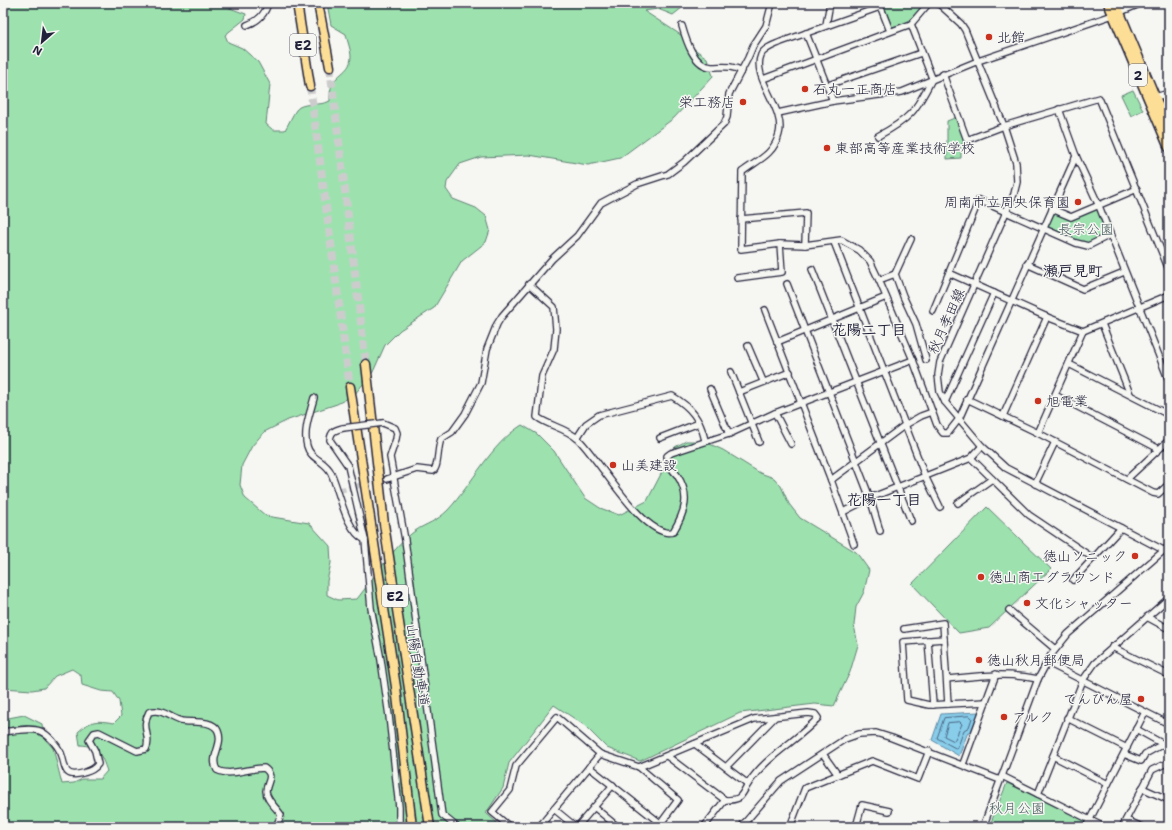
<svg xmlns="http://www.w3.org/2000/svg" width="1172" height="830" font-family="'Shantell Sans','Klee One',sans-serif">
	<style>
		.green { fill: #9de2ae; stroke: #608274 }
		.water { fill: #88cdea; stroke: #5f89a4 }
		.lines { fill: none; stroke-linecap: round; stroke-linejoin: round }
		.shore { stroke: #4b6681; stroke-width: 1 }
		.minor-tunnel { stroke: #cccccd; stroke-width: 5.5; stroke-dasharray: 5.5 3; stroke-linecap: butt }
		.highway-tunnel { stroke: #cccccd; stroke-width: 8; stroke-dasharray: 8 4; stroke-linecap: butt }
		.minor-casing { stroke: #22223b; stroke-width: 8 }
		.highway-casing { stroke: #22223b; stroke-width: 11 }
		.minor { stroke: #f6f6f2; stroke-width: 5.5 }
		.highway { stroke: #fdde96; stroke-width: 8 }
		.minor-bridge-casing { stroke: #22223b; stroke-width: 8; stroke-linecap: butt }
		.minor-bridge { stroke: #f6f6f2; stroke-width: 5.5 }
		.poi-dot { fill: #c8321e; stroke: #f6f6f2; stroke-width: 1.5 }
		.labels { text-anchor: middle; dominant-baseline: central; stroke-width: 3; stroke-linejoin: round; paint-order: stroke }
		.shield { fill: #f6f6f2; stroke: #626272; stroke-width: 1 }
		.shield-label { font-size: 13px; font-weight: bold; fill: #22223b }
		.poi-label { font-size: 14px; fill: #22223b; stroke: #f6f6f2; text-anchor: start }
		.park-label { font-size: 14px; fill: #475c5e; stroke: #f6f6f2 }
		.street-label { font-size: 14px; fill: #22223b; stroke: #f6f6f2 }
		.neighbourhood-label { font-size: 15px; font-weight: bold; fill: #22223b; stroke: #f6f6f2 }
	</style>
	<rect width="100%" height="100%" fill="#f6f6f2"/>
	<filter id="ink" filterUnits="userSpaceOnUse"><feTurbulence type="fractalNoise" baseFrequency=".025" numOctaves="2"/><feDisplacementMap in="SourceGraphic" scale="8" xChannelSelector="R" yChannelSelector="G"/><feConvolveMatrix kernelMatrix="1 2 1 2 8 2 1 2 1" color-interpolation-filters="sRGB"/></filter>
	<g filter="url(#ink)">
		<g class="green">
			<path d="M3,3H216L246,14L245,19L225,35L228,42L242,48L258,62L270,84L266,124L273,130H285C289,123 292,116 296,110C303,101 319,107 330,101C328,71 351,77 351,56C351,49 347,41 346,34L331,25L327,3H688L673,15L658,9L644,11L684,37L690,46L707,58L713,76L674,118L620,158L588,165L529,155L481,157L460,164L447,182L446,189L453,199L476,208L486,216L490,230L486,242L462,261L434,308L400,330L385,345L373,372L354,395L337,404L288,420L264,432L252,446L242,465L240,485L245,498L266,516L309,523L330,546L331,563L327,581V595L338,600L357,599C373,579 395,545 415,531C427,523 436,522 448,510C473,483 490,445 522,425L537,434L554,451L585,498L600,508L619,515L647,501L675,447L686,441H703L723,450L760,473L774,478L781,486L789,504L800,518L856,552L869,570L864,592L856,607L854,625L858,645L850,672L834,706L815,704L740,713L640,761L607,748L584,725L554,705L509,763L503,788L486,813L497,823L494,827H3V719L24,715L42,724L44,738L53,748L62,784L74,783L82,779H100L107,771C101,755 99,746 80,745L78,732C91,720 96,720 114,723L121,716L119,701L113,692L101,691L82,685L81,675L72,669L55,676L44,688L32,690L3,688Z"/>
			<path d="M883,3H925L909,22L892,27Z"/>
			<path d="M1133,90L1143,110L1131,116L1121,95Z"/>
			<path d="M957,117L966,142L961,144V158L947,159V121Z"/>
			<path d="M1097,209L1106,235L1088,244L1080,242L1047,228L1054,212L1069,219Z"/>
			<path d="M987,507L1051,569L989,628L959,633L912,584Z"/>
			<path d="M1007,783L1087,821L1084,827H989Z"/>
		</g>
		<path class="water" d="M979,712L971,732H968L959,756L932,740L941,714Z"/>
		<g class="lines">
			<g class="shore">
				<path d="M970,716L972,718L969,727L964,730L957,749L937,738L944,718Z"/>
				<path d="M960,722L962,724L954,741L944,736L948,723Z"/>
			</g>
			<path class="minor-tunnel" d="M340,490L387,479"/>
			<g class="highway-tunnel">
				<path d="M330,67L366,364"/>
				<path d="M310,86L350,387"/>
			</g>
			<defs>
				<g id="minor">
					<path d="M879,3L890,31"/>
					<path d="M938,3L961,24L965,30L1004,126L1016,163L1017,182L1014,194L940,362L938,375L940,392L945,402L982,446L1006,468L1169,553"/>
					<path d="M880,7L781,42C775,45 764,48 761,55C751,78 786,109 779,134C774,155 756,161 742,172L741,249L780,244L805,245L841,240L859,250L870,261L879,280L913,360L937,425L943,433H948L959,419L1076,156"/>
					<path d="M911,24L932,78"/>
					<path d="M247,25C258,21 265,15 268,3"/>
					<path d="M826,25L830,3"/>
					<path d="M682,26C686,40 694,67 712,67C724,67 731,65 742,71"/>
					<path d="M806,33L833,101"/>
					<path d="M943,74L967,140L1004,126L1099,98L1169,270"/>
					<path d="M763,79L911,24L929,3"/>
					<path d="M828,85L921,53"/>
					<path d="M1155,97L1169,93"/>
					<path d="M1059,109L1076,156L1099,206L1169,381"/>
					<path d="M778,113L833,101L902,92L978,61L1113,15L1142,3"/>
					<path d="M878,136C910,119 916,111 932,79"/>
					<path d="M1052,209L1071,217L1137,189"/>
					<path d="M741,219L806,213L805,245"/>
					<path d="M834,242L925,476L940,507"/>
					<path d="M1027,264L1083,289L1124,272"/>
					<path d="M812,269L911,521"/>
					<path d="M949,273L1047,317L1083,331L1169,295"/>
					<path d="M895,274L903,296L916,324L926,360"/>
					<path d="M737,278L782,272L780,244"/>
					<path d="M879,280L895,274L911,239"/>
					<path d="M529,284L554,307L556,329L554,349L542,376L537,417C549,426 566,428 578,439C598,457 644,540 673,532C685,512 691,496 677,475C672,469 667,465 667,456L671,453L729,434L775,413L913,360"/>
					<path d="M787,284L870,498L880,531"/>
					<path d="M765,310L831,480L854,544"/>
					<path d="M933,311L979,200L1076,243L1088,246L1110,235"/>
					<path d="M1102,324L1130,394"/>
					<path d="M777,342L886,297"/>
					<path d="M748,346L763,381"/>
					<path d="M1069,364L1169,415"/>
					<path d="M731,372L759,442"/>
					<path d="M710,389L729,434"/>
					<path d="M739,392L790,372"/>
					<path d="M1055,395L1159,449"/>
					<path d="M314,398C310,413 303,431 307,446C310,459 326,461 331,473C340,492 345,530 365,540L371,608L381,660L389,716L399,807V827"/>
					<path d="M967,399L1038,433L1153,493L1158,494L1169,484"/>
					<path d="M945,402L994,293"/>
					<path d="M775,413L791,444"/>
					<path d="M1003,416L1047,317"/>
					<path d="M383,423L395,428L397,433L396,439L390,457L405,540L442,815L457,827"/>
					<path d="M343,428C335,430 331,431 330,440L348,466L365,540"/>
					<path d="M1038,433L1083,331"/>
					<path d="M577,438L586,424L599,415L672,396C691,407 700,419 705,440"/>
					<path d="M660,438L699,423"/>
					<path d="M971,458L1029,515L1093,558"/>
					<path d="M387,479L417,469L433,471C439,467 437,449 441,439L452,432L465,414L481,383L487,349L497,324L502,316L552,259L577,236L601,203L637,184L668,174L684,162L724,124L727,117L729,94L748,58L753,46L766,26L772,3"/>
					<path d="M1127,479L1169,440"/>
					<path d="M831,480L905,425L921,416L932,412"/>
					<path d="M1035,484L1055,442"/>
					<path d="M958,503L992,479"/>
					<path d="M843,512L870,498L971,458L982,446"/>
					<path d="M1073,580L1121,528"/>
					<path d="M1009,610L1055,649"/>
					<path d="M1147,617L1169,629"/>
					<path d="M904,629L943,623L948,704"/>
					<path d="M944,639L903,642L907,700L929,705L986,702"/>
					<path d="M928,640L933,705"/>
					<path d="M1112,647L1169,675"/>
					<path d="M1046,662L1169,724"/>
					<path d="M947,679C978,676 1007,672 1038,679"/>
					<path d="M1067,718L1127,748"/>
					<path d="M3,732C13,731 30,727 40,731C49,735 57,745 61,753C66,765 62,779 83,773C89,771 94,770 98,764L95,751L89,740L94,733L99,732L137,751L146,749C152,737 140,728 149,712C162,708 168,717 181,721C190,723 213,719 218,731C224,745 209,757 217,770C230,777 249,768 264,768C275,776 267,781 266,791C266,800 276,807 281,815L276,827"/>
					<path d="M695,744L748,784"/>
					<path d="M823,754L838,775"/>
					<path d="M1124,754L1141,761L1145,754L1163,744L1136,729"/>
					<path d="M1053,756L1108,784"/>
					<path d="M963,764L996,674"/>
					<path d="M589,767L665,827"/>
					<path d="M639,767L754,719L808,713L815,714L818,718C796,742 766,756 748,784C740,797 742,800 725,800L667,756"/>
					<path d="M726,767L775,717"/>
					<path d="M1002,776L1104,827"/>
					<path d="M1142,788L1169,800"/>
					<path d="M1038,794L1083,680L1095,663L1169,598"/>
					<path d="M594,807L618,827"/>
					<path d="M554,809L576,827"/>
					<path d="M1126,820L1142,827"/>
					<path d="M744,823L749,827"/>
					<path d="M510,827L492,812L510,790L516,766L557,717L600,754L639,767L678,800L661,823"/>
					<path d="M539,827L600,754"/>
					<path d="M577,827L613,785"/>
					<path d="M704,827L725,800"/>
					<path d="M741,827L781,781L845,739L859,734L876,733L892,738L1000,780"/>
					<path d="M790,827L805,788L872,761L918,779L929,751"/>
					<path d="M856,827L862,805L889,811"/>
					<path d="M983,827L1038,679L1051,655L1068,634L1169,546"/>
					<path d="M1086,827L1145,712"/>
					<path d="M1122,827L1152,770L1169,762"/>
				</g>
				<g id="highway">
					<path d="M297,3L310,86"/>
					<path d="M318,3L330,67"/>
					<path d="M1108,3L1169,148"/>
					<path d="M1116,3L1169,130"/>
					<path d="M366,364L384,524L430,827"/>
					<path d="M350,387L396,687L412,827"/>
				</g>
			</defs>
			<use href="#minor" class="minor-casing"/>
			<use href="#highway" class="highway-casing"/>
			<use href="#minor" class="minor"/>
			<use href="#highway" class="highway"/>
			<defs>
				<path id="minor-bridge" d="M343,428L383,423"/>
			</defs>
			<use href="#minor-bridge" class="minor-bridge-casing"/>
			<use href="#minor-bridge" class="minor-bridge"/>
		</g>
	</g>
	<g class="poi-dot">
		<circle cx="989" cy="37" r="4"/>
		<circle cx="805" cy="89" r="4"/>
		<circle cx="743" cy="102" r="4"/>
		<circle cx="827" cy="148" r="4"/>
		<circle cx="1078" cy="202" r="4"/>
		<circle cx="1038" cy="401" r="4"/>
		<circle cx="613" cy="465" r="4"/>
		<circle cx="1135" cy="556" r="4"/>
		<circle cx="981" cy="577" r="4"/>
		<circle cx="1027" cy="603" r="4"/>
		<circle cx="979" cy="660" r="4"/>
		<circle cx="1141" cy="699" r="4"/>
		<circle cx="1004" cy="717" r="4"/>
	</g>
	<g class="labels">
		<g class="shield">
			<rect x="290" y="34" width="26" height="22" rx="3"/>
			<rect x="1129" y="64" width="18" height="22" rx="3"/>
			<rect x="382" y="585" width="26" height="22" rx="3"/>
		</g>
		<g class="shield-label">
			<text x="303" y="45">E2</text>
			<text x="1138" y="75">2</text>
			<text x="395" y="596">E2</text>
		</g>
		<g class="poi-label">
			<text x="997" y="37">北館</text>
			<text x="813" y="89">石丸一正商店</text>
			<text x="735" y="102" text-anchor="end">栄工務店</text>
			<text x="835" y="148">東部高等産業技術学校</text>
			<text x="1070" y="202" text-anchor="end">周南市立周央保育園</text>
			<text x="1046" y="401">旭電業</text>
			<text x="621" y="465">山美建設</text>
			<text x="1127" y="556" text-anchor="end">徳山ソニック</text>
			<text x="989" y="577">徳山商工グラウンド</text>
			<text x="1035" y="603">文化シャッター</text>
			<text x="987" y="660">徳山秋月郵便局</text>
			<text x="1133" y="699" text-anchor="end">てんびん屋</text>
			<text x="1012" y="717">アルク</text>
		</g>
		<g class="park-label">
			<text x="1086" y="229">長宗公園</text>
			<text x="1017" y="808">秋月公園</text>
		</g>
		<g class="street-label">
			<text transform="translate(946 321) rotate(-66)">秋月孝田線</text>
			<text transform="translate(418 665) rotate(81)">山陽自動車道</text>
		</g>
		<g class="neighbourhood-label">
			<text x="1073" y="271">瀬戸見町</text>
			<text x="869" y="330">花陽二丁目</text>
			<text x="884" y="500">花陽一丁目</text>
		</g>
	</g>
	<rect width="1172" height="830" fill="none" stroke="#f6f6f2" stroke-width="16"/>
	<rect x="8" y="8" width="1156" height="814" fill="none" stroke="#22223b" stroke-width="1.5" filter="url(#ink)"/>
	<g transform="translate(42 42) rotate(208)" stroke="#f6f6f2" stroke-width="3" paint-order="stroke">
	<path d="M0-3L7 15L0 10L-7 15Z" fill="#22223b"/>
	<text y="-6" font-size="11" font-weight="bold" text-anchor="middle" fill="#22223b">N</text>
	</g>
</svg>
